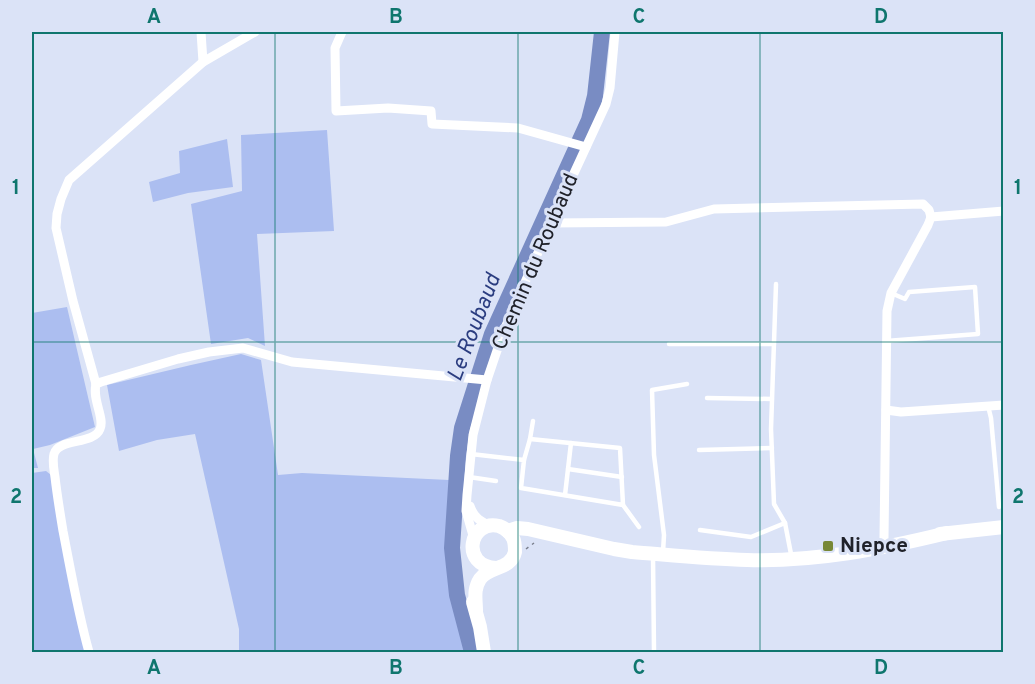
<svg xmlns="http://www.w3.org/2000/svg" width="1035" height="684" font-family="Overpass,sans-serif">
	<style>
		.grass { fill: #acbef0 }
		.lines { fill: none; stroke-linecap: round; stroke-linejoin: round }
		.river { stroke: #798cc3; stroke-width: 16 }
		.path { stroke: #797e8c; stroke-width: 1.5; stroke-dasharray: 3 4.5; stroke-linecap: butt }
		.lane { stroke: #fff; stroke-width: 4.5 }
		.street { stroke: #fff; stroke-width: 9 }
		.secondary { stroke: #fff; stroke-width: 14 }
		.grid { fill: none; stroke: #0f766e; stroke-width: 1.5; stroke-opacity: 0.55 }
		.poi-dot { fill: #788837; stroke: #dbe3f7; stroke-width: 2 }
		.labels { text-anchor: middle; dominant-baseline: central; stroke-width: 6; stroke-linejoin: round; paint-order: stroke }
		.street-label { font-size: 21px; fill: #20222a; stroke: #dbe3f7 }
		.poi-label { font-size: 21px; font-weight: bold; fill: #20222a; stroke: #dbe3f7; text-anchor: start }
		.water-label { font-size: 22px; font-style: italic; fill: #2b3d80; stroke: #dbe3f7 }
		.neatline { fill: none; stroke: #0f766e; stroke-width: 2 }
		.grid-label { font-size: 20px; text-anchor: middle; font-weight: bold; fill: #0f766e }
	</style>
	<rect width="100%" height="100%" fill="#dbe3f7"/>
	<g class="grass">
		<path d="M327,130L334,231L257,234L265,346L248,338L211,344L191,204L242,191L241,135Z"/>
		<path d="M227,139L233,187L188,193L153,202L149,182L180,173L179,151Z"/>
		<path d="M67,307L95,427L50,445L33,449L38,468H32V313Z"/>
		<path d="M241,354L261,360L278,475L302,473L449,480L447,553L455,598L468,652H239V629L195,434L157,440L119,451L107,385L191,365Z"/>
		<path d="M46,471L51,475L87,652H32V473Z"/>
	</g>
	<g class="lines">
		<path class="river" d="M472,652L457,595L452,548L458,456L462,428L492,334L589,120L595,96L602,32"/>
		<path class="path" d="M526,549L534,543"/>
		<g class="lane">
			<path d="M776,284L771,429L774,504L785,523L791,554"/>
			<path d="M886,341L978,334L975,287L909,292L905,299L891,293"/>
			<path d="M669,344H774"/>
			<path d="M707,398L772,399"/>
			<path d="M988,406L991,418L999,507"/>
			<path d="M699,450L772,448"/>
			<path d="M471,454L524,460L521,488L623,505L620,448L530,439L533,421"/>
			<path d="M524,460L530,439"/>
			<path d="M568,469L622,477"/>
			<path d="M469,477L496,481"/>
			<path d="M565,495L571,443"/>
			<path d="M623,505L639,527"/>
			<path d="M700,530L751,537L785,523"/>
			<path d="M663,552L664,535L654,455L652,390L687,384"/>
			<path d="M653,556L654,652"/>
		</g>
		<g class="street">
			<path d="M201,32L203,62"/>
			<path d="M342,32L335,48L336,111L388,108L431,111L432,124L518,128L586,147"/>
			<path d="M931,217L1004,211"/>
			<path d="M551,223L666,222L714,209L923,204L929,210L931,217"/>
			<path d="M96,384L73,301L56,228L57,214L61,199L69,180L203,62L255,32"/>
			<path d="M96,384L101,382L178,359L209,352L243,348L292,362L487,380"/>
			<path d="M886,410L901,412L1004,405"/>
			<path d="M470,506C474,518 481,522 492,526"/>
			<path d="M474,539L466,511L467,495L473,435L487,380L504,330L551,223L606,104L610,88L615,32"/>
			<path d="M885,547L884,538L887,311L891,293L928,225L931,217"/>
			<path d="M89,652C78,613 71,572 63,531C60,513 57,495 55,477C54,470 52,461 54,454C58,438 94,445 100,429C105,418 92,400 96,384"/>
		</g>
		<g class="secondary">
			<path d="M507,531L517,528L528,529L614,549L632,552C670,555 709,559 747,560C814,562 882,549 947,533"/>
			<path d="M940,534L1004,527"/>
			<path d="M473,602L480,627L484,652"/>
			<path d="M476,611C476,599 473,590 480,579C489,566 511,570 515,552C515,547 515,542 513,538C510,532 505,528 499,526C469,519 460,566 496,568"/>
		</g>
	</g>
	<path class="grid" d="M275,32V652M518,32V652M760,32V652M32,342H1004"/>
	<rect class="poi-dot" x="822" y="540" width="12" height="12" rx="3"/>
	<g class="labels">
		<g class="street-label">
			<text transform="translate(536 262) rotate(-67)">Chemin du Roubaud</text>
		</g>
		<g class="poi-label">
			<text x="840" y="546">Niepce</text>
		</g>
		<g class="water-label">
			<text transform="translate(475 328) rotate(-69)">Le Roubaud</text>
		</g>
	</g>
	<rect width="1035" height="684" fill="none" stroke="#dbe3f7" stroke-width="66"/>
	<rect x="33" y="33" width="969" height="618" class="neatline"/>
	<g class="grid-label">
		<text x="154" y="23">A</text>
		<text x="396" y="23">B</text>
		<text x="639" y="23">C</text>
		<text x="881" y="23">D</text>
		<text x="16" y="194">1</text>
		<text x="1018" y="194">1</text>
		<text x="16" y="503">2</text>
		<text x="1018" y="503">2</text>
		<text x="154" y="674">A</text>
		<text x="396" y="674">B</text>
		<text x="639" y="674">C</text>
		<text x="881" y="674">D</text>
	</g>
</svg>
